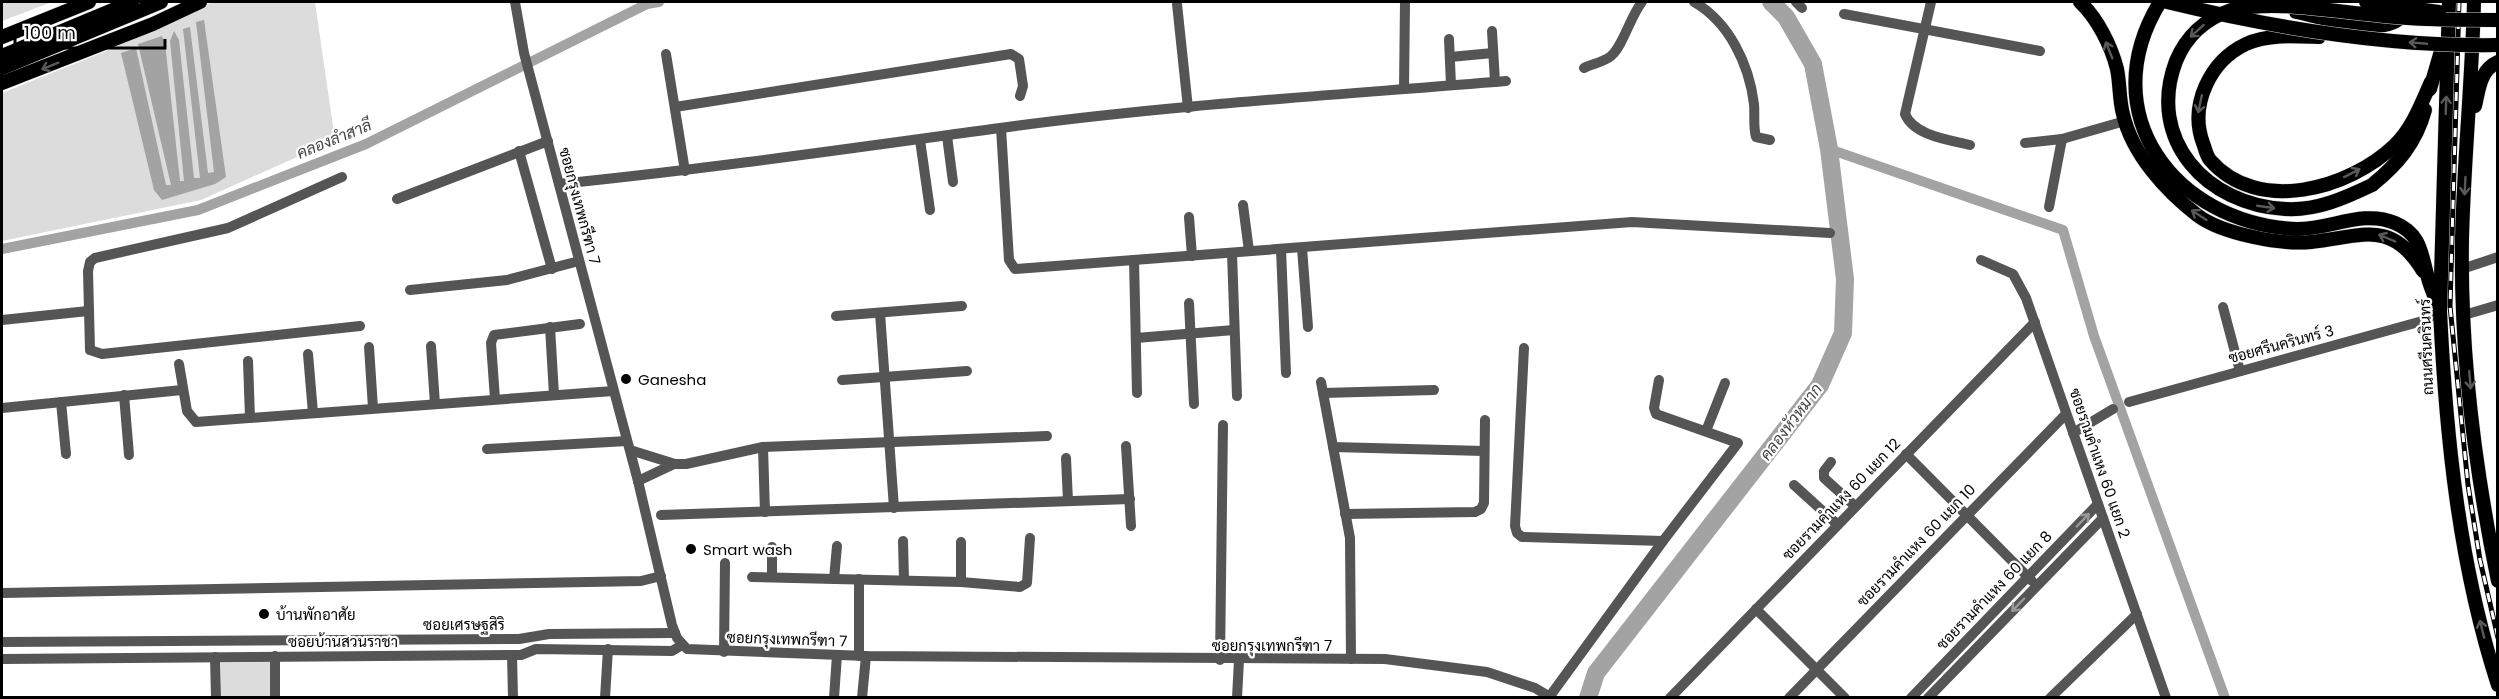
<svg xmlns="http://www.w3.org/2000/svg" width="2499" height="699" font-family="Poppins,Sarabun,sans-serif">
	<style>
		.green { fill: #dcdcdc }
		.water { fill: #a3a3a3 }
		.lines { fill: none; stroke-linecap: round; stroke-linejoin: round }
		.canal { stroke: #a3a3a3; stroke-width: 10 }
		.river { stroke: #a3a3a3; stroke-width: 18 }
		.major-casing { stroke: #dbdbdb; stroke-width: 15 }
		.minor { stroke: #555; stroke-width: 10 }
		.major { stroke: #000; stroke-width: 14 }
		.rail-casing { stroke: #000; stroke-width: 5 }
		.rail { stroke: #fff; stroke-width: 3; stroke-dasharray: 9; stroke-linecap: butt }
		.major-bridge-casing { stroke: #dbdbdb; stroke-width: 15; stroke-linecap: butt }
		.major-bridge { stroke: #000; stroke-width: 14 }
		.oneway { stroke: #595959 }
		.oneway2 { stroke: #999 }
		.poi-dot { fill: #000; stroke: #fff; stroke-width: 2 }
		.labels { text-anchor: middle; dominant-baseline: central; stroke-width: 4.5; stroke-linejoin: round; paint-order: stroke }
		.street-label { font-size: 15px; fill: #000; stroke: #fff }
		.poi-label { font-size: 15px; fill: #000; stroke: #fff; text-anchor: start }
		.water-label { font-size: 16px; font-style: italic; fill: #444; stroke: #fff }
	</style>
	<rect width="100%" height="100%" fill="#fff"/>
	<g class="green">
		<path d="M2,2H52L2,21Z"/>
		<path d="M213,2H315L335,140L201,200L2,241V93L104,52Z"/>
		<path d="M270,662V697H221V663Z"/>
	</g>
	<path class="water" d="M204,20L226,177L215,184L162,200L154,190L121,53L136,48L166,185H171L138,44L162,36L165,43L180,181H184L170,41L174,31L179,40L194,178H200L183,29L190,27L208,173L214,172L196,22Z"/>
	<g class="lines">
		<g class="canal">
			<path d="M1829,149L2063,230L2094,336L2225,698"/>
			<path d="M2,249L198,210L366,144L647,4L659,2"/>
		</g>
		<path class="river" d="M1588,698L1596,673L1820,385L1843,333L1845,279L1829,149L1813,64L1786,17L1771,2"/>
		<defs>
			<g id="major">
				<path d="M2080,2C2097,18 2111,45 2117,69C2120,83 2119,99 2123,114C2132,154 2166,191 2197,215C2222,234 2281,245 2311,242C2361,237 2391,218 2423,271"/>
				<path d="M2160,2C2092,113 2174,223 2296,229C2330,230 2362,209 2395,223C2421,234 2421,253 2428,278C2430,286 2434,295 2437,303"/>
				<path d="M2449,2L2440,311C2446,437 2459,565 2498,685"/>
				<path d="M2474,2C2472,80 2464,159 2462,238C2460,352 2475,470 2498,581"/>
				<path d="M2296,12C2322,17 2378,36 2399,19L2400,10"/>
				<path d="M2,37L89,2"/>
				<path d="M2319,37C2296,36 2268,34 2246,44C2210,61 2189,105 2203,143C2205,148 2206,155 2210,160C2258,215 2349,189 2395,145C2413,127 2421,104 2431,82"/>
				<path d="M2,56L132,2"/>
				<path d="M2,68L161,2"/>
				<path d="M2,83L153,24L200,2"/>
				<path d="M2430,89L2443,44"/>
				<path d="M2475,106C2479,89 2480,70 2498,62"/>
				<path d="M2372,185C2398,164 2416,143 2425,110"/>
			</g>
		</defs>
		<use href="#major" class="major-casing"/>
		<g class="minor">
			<path d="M515,2L524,53L638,481L672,625L677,638L687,649L866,656L1385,659L1487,672L1535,688L1552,698"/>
			<path d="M1694,2C1729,22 1749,64 1754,104C1755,115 1753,126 1756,137L1770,140"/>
			<path d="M1796,2L1802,8"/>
			<path d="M1931,2L1905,114C1914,136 1950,140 1970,145"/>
			<path d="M1177,4L1188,108"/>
			<path d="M1844,14L2040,51"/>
			<path d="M1492,31L1495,82"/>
			<path d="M1449,39L1451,85"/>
			<path d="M666,54L685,171"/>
			<path d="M1450,57L1493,53"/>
			<path d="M1584,68C1592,64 1604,62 1611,56C1623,46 1630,17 1642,2"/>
			<path d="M1404,89L1405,2"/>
			<path d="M675,107L1011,54L1019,59L1023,86L1020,96"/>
			<path d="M1001,128L1009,260L1015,269L1632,222L1830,233"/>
			<path d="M947,136L953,182"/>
			<path d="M920,140L930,210"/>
			<path d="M2025,143L2062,139L2125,121"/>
			<path d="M519,151L552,269"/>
			<path d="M342,177L228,228L95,258L90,262L88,271L90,350L102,354L360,326"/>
			<path d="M559,184C707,169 853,148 1000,128C1168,105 1338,95 1506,81"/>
			<path d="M397,199L548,141"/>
			<path d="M1243,205L1249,251"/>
			<path d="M2049,207L2062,139"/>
			<path d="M1189,217L1192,256"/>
			<path d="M1302,248L1308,327"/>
			<path d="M1281,249L1286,373"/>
			<path d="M1232,253L1237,396"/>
			<path d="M1134,260L1137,393"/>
			<path d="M1981,260L2013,274L2026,298L2166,698"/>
			<path d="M2462,269L2498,257"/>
			<path d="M410,290L507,280L579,261"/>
			<path d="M1189,303L1194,404"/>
			<path d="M2223,307L2240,371"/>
			<path d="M880,313L894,508"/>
			<path d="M2464,315L2498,305"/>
			<path d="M836,316L962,306"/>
			<path d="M2,320L88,311"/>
			<path d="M550,327L554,395"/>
			<path d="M1136,338L1234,330"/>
			<path d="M431,346L435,404"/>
			<path d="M369,347L373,408"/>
			<path d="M1524,348L1515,526L1517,533L1522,537L1663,541L1738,443L1656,414L1654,408L1659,380"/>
			<path d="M308,354L313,413"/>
			<path d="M248,361L250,418"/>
			<path d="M179,364L187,411L196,422L613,391"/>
			<path d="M842,380L967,371"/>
			<path d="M1321,382L1350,538L1351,659"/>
			<path d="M1323,393L1434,390"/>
			<path d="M124,395L129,455"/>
			<path d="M495,399L491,343L494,335L580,324"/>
			<path d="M61,402L66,454"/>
			<path d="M2129,402L2426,320L2440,311"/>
			<path d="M2,408L182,390"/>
			<path d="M1706,431L1725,383"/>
			<path d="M2073,433L2113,409"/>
			<path d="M1126,446L1131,526"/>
			<path d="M763,447L765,512"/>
			<path d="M1333,447L1484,451"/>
			<path d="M487,449L627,441"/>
			<path d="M630,450L675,464H686L763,447L1047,436"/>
			<path d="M1906,454L2032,581"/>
			<path d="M1066,458L1068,501"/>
			<path d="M1831,462L1824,471V478L1855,506"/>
			<path d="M638,481L674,464"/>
			<path d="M1794,485L1837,524"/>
			<path d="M1345,514L1475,512L1481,509L1484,503L1485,420"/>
			<path d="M661,515L1130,499"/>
			<path d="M903,541L904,580"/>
			<path d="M752,577L961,582L1020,587L1027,583L1030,538"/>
			<path d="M772,577V547"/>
			<path d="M834,579L837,546"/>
			<path d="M961,582V542"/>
			<path d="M2,593L641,581L661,576"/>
			<path d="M1756,609L1845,698"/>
			<path d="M2,642L519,639L549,634L675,633"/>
			<path d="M724,652L725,563"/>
			<path d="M512,655L513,698"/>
			<path d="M859,656V579"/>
			<path d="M215,657L216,698"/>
			<path d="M2,659L521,655L536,649L672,651L682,645"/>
			<path d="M1220,660L1223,425"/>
			<path d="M1550,696L1663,541"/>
			<path d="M275,698V656"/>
			<path d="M605,698L608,649"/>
			<path d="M834,698L837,655"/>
			<path d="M862,698L866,656"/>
			<path d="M1237,698L1239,660"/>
			<path d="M1670,698L2035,322"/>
			<path d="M1789,698L2066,414"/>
			<path d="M1911,698L2098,504"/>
			<path d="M1928,698L2103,518"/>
			<path d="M2050,698L2137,614"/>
		</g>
		<use href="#major" class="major"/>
		<defs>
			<path id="rail" d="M2459,2L2450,306L2468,485L2480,560L2498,638"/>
		</defs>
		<use href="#rail" class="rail-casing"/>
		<use href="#rail" class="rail"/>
		<defs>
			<g id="major-bridge">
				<path d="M2167,2C2274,28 2386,47 2498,45"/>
				<path d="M2366,2L2439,12"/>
				<path d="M2372,185C2345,198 2316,211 2285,209C2207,205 2146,140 2176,61C2186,37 2205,19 2231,10C2275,0 2329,11 2375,15C2416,20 2456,20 2498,20"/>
			</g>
		</defs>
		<use href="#major-bridge" class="major-bridge-casing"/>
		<use href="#major-bridge" class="major-bridge"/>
	</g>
	<defs><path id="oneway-shaft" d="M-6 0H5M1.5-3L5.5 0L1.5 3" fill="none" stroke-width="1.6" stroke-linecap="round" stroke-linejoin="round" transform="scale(1.5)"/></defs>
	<g class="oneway">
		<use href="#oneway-shaft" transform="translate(2197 31) rotate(138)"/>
		<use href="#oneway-shaft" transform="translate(2418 43) rotate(-175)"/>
		<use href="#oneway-shaft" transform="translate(2109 50) rotate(-112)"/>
		<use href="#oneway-shaft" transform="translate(50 66) rotate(158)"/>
		<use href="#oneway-shaft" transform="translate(2200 104) rotate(102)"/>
		<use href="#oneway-shaft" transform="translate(2446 105) rotate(-88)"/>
		<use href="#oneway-shaft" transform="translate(2352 173) rotate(-27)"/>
		<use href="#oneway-shaft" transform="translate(2465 186) rotate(93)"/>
		<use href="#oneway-shaft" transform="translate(2266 207) rotate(8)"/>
		<use href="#oneway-shaft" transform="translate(2199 215) rotate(-147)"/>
		<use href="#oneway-shaft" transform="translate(2387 238) rotate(-157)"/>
		<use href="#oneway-shaft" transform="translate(2470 380) rotate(85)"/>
		<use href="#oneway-shaft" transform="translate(2482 629) rotate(-104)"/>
	</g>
	<g class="oneway2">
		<use href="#oneway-shaft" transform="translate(2083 520) rotate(-46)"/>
		<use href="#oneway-shaft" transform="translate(2018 605) rotate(134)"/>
	</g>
	<g class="poi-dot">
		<circle cx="626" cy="379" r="6"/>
		<circle cx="691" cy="549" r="6"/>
		<circle cx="264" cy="614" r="6"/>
	</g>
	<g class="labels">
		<g class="street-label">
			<text transform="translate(580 206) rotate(75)">ซอยกรุงเทพกรีฑา 7</text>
			<text transform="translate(2281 344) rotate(-15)">ซอยศรีนครินทร์ 3</text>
			<text transform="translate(2426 347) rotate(-92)">ถนนศรีนครินทร์</text>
			<text transform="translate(2100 463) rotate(71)">ซอยรามคำแหง 60 แยก 2</text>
			<text transform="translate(1841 499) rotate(-46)">ซอยรามคำแหง 60 แยก 12</text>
			<text transform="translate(1916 545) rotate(-46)">ซอยรามคำแหง 60 แยก 10</text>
			<text transform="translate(1994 590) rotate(-46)">ซอยรามคำแหง 60 แยก 8</text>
			<text x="464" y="624">ซอยเศรษฐสิริ</text>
			<text transform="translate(787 639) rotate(2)">ซอยกรุงเทพกรีฑา 7</text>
			<text x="343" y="641">ซอยบ้านสวนราชา</text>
			<text x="1272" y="645">ซอยกรุงเทพกรีฑา 7</text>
		</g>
		<g class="poi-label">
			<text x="638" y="379">Ganesha</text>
			<text x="703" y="549">Smart wash</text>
			<text x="276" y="614">บ้านพักอาศัย</text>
		</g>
		<g class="water-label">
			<text transform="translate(334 139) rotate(-22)">คลองลำสาลี</text>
			<text transform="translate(1791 422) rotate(-53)">คลองหัวหมาก</text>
		</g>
	</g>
	<rect width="2499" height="699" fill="none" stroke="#000000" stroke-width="6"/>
	<path d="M15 39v9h150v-9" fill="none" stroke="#000000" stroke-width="3"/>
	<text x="24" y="39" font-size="18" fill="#000000" stroke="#ffffff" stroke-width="4.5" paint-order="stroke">100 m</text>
</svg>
